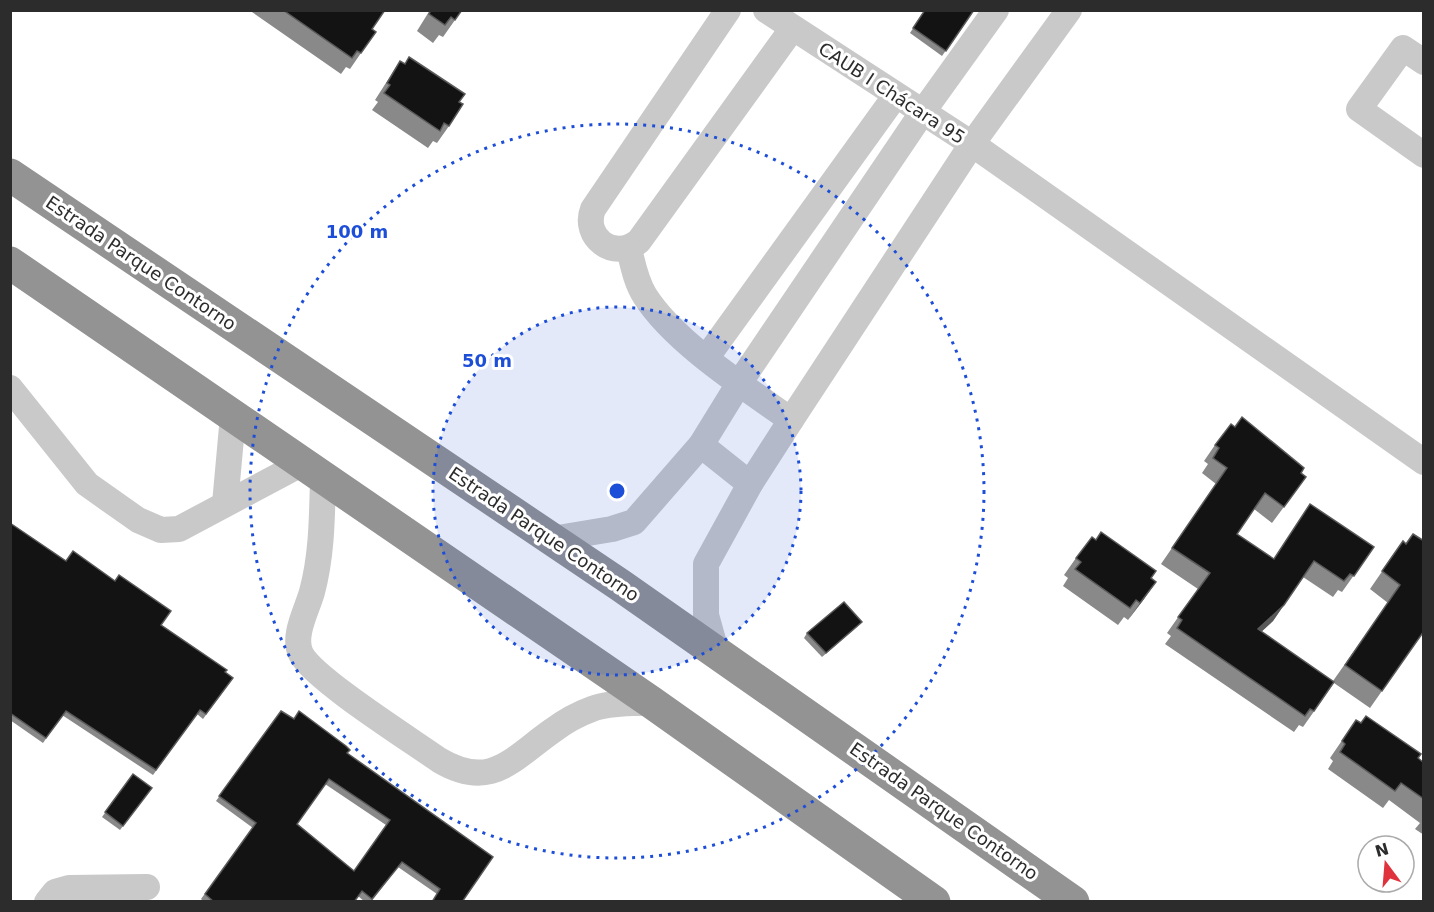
<svg xmlns="http://www.w3.org/2000/svg" width="1434" height="912" font-family="'DejaVu Sans',sans-serif">
	<style>
		.lines { fill: none; stroke-linecap: round; stroke-linejoin: round }
		.minor { stroke: #c9c9c9; stroke-width: 26 }
		.highway { stroke: #939393; stroke-width: 33 }
		.wall { fill: #898989; fill-rule: evenodd }
		.shaded-wall { fill: #5a5a5a }
		.building { fill: #131313; stroke: #5a5a5a; stroke-width: 1.5; fill-rule: evenodd }
		.ring { fill: none; stroke: #1d4ed8; stroke-width: 3; stroke-dasharray: 3 6 }
		.labels { text-anchor: middle; dominant-baseline: central; stroke-width: 6; stroke-linejoin: round; paint-order: stroke }
		.street-label { font-size: 18px; fill: #2c2c2c; stroke: #fff }
		.centre { fill: #1d4ed8; stroke: #fff; stroke-width: 3 }
		.ring-label { font-size: 18px; text-anchor: middle; font-weight: bold; fill: #1d4ed8; stroke: #fff; stroke-width: 6; stroke-linejoin: round; paint-order: stroke }
	</style>
	<rect width="100%" height="100%" fill="#fff"/>
	<g class="lines">
		<g class="minor">
			<path d="M728,10L593,209C582,237 614,262 639,241L792,29"/>
			<path d="M766,10L972,144L1424,462"/>
			<path d="M1424,62L1403,48L1359,109L1424,155"/>
			<path d="M629,249C633,265 636,282 645,296C675,343 746,388 791,420"/>
			<path d="M707,357L896,95"/>
			<path d="M10,388L87,484L138,520L161,530L179,529L303,463"/>
			<path d="M701,445L750,484"/>
			<path d="M323,478C322,516 322,555 312,592C307,610 292,636 301,654C314,679 411,740 439,760C491,791 512,759 552,731C564,722 578,714 592,709C609,702 633,704 651,702"/>
			<path d="M225,504L233,416"/>
			<path d="M552,539L612,529L634,522L701,445L738,385L922,113L996,10"/>
			<path d="M716,651L706,615V564L750,484L791,420L972,144L1069,10"/>
			<path d="M47,902L55,892L69,888L147,887"/>
		</g>
		<g class="highway">
			<path d="M10,175L620,585L1073,902"/>
			<path d="M10,263L651,702L934,902"/>
		</g>
	</g>
	<g class="wall">
		<path d="M249,10H385L372,29L361,53L350,69L346,67L341,74Z"/>
		<path d="M430,10H462L443,37L439,35L433,43L417,31Z"/>
		<path d="M925,10H974L942,56L910,33Z"/>
		<path d="M400,61L459,102L449,126L437,143L433,141L428,148L372,110L378,102L375,100Z"/>
		<path d="M1215,445L1301,473L1306,477L1272,523L1254,509L1237,534L1273,559L1374,547L1342,592L1338,590L1333,597L1303,577L1273,621L1261,632L1333,681L1388,603L1370,589L1403,541L1424,631L1370,708L1334,683L1303,727L1299,725L1294,732L1165,644L1171,636L1167,633L1198,589L1161,564L1216,484L1202,473L1208,464L1204,461Z"/>
		<path d="M10,523L161,625L233,678L203,719L197,714L153,775L62,715L43,743L10,720Z"/>
		<path d="M1076,558L1151,578L1144,599L1128,620L1124,617L1118,625L1063,586L1068,578L1064,575Z"/>
		<path d="M858,626L822,657L804,638L807,633Z"/>
		<path d="M281,711L347,753L493,857L437,894L398,867L371,902H365L358,896L354,902H204L201,899L253,828L216,801ZM325,784L386,825L354,871L297,824Z"/>
		<path d="M1356,720L1418,758L1424,763V835L1415,829L1420,823L1389,800L1383,808L1328,769L1333,761L1330,758Z"/>
		<path d="M133,774L152,788L120,830L102,817Z"/>
	</g>
	<g class="shaded-wall">
		<path d="M1156,582L1144,599L1128,620L1140,603Z"/>
		<path d="M1284,605L1273,621L1247,645L1258,629Z"/>
	</g>
	<g class="building">
		<path d="M283,10H385L372,29L376,32L361,53L357,51L352,58Z"/>
		<path d="M431,10H462L455,20L451,17L445,25L429,14Z"/>
		<path d="M925,10H974L946,51L913,28Z"/>
		<path d="M409,57L465,94L459,102L463,104L449,126L444,123L440,131L384,93L390,85L387,83L400,61L405,64Z"/>
		<path d="M1242,417L1304,468L1301,473L1306,477L1284,507L1265,493L1237,534L1274,559L1310,504L1374,547L1354,576L1350,574L1344,581L1314,561L1284,605L1258,629L1334,682L1314,711L1310,709L1305,716L1177,628L1182,620L1178,617L1210,573L1172,548L1227,468L1213,458L1219,448L1215,445L1231,424L1235,427Z"/>
		<path d="M10,523L66,561L73,551L115,581L119,575L171,611L161,625L227,670L225,672L233,678L206,714L200,710L156,770L66,711L46,738L10,713Z"/>
		<path d="M1101,532L1156,571L1151,578L1156,582L1140,603L1136,600L1130,608L1075,569L1081,562L1076,558L1092,537L1096,540Z"/>
		<path d="M1413,534L1424,541V631L1382,691L1345,665L1400,585L1382,571L1403,541L1406,544Z"/>
		<path d="M844,602L862,622L826,653L807,633Z"/>
		<path d="M281,711L294,719L299,711L346,746L350,750L347,753L493,857L462,902H432L440,889L402,862L372,899L362,891L354,902H214L205,894L256,823L219,796ZM329,779L390,820L354,871L297,824Z"/>
		<path d="M1366,716L1421,754L1418,758L1424,763V799L1401,783L1395,791L1340,752L1345,744L1342,741L1356,720L1361,723Z"/>
		<path d="M133,774L152,788L123,826L105,812Z"/>
	</g>
	<circle cx="617" cy="491" r="184" fill="#1d4ed8" fill-opacity=".12"/>
	<g class="ring">
		<circle cx="617" cy="491" r="184"/>
		<circle cx="617" cy="491" r="367"/>
	</g>
	<g class="labels">
		<g class="street-label">
			<text transform="translate(892 93) rotate(33)">CAUB I Chácara 95</text>
			<text transform="translate(141 263) rotate(34)">Estrada Parque Contorno</text>
			<text transform="translate(544 534) rotate(34)">Estrada Parque Contorno</text>
			<text transform="translate(944 811) rotate(35)">Estrada Parque Contorno</text>
		</g>
	</g>
	<circle cx="617" cy="491" r="9" class="centre"/>
	<g class="ring-label">
		<text x="357" y="238">100 m</text>
		<text x="487" y="367">50 m</text>
	</g>
	<rect width="1434" height="912" fill="none" stroke="#2c2c2c" stroke-width="24"/>
	<g transform="translate(1386 864) rotate(344)"><circle r="28" fill="#ffffff" stroke="#ababab" stroke-width="1.5"/>
	<path d="M0-4.5L10 22L0 15L-10 22Z" fill="#df323c"/>
	<text y="-9" font-size="16" font-weight="bold" text-anchor="middle" fill="#2c2c2c">N</text>
	</g>
</svg>
